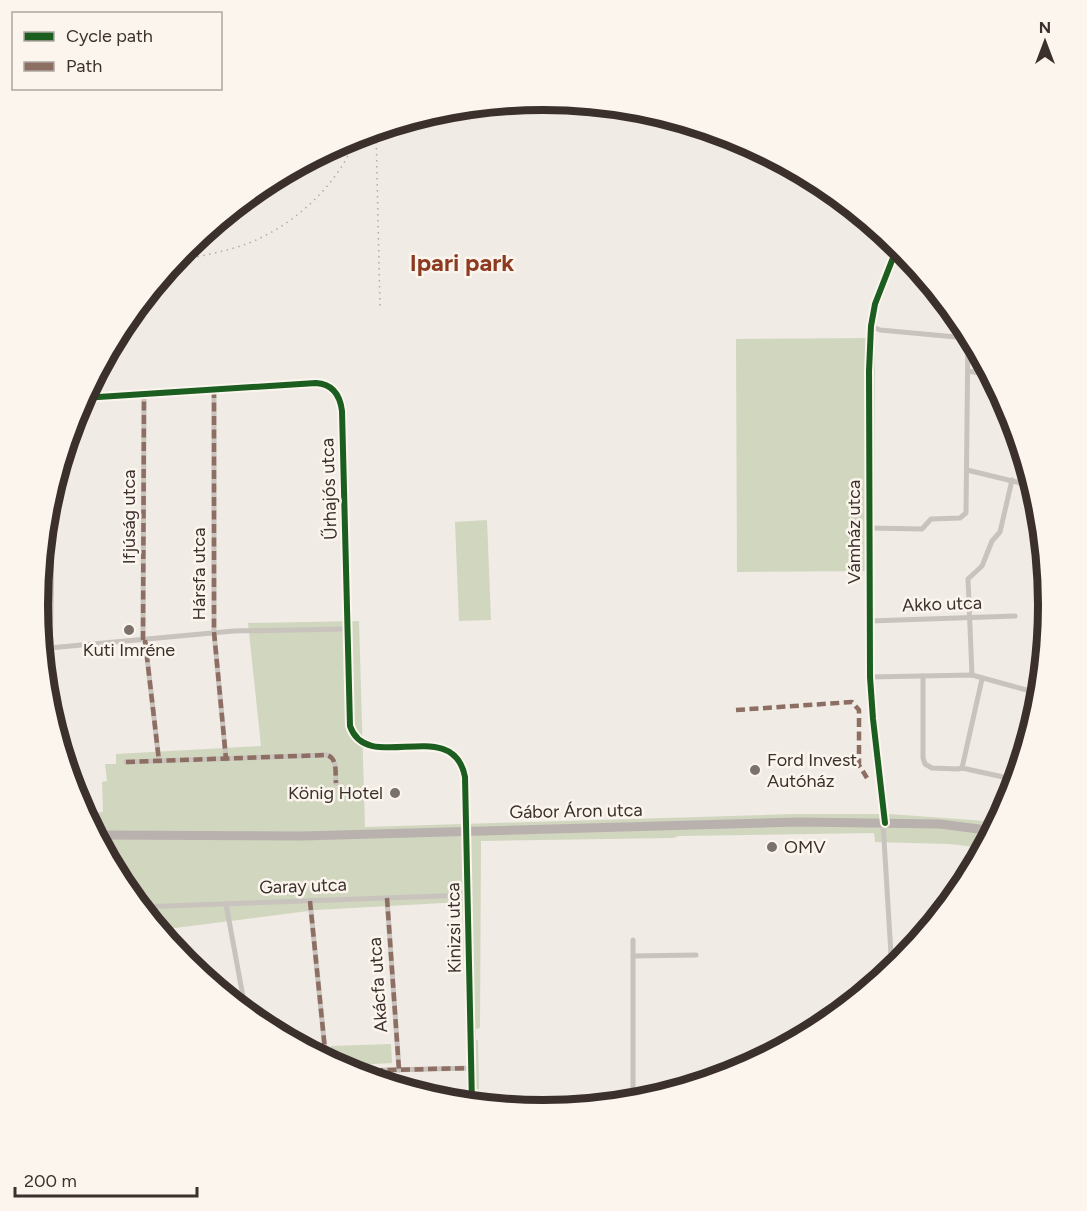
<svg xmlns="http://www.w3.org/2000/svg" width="1087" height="1211" font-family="Figtree,sans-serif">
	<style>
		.green { fill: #d1d6bf }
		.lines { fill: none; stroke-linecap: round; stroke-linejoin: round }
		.minor { stroke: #c9c3be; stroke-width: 5 }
		.secondary { stroke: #bab3ae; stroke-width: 8 }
		.primary { stroke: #b8b1ad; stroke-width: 9 }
		.rail { stroke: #b1aca8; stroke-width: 1.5; stroke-dasharray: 1.5 4.5; stroke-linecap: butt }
		.quiet { stroke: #8d6e63; stroke-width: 4.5; stroke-dasharray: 9 4.5; stroke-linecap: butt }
		.cycleway-casing { stroke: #fbf5ee; stroke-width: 10 }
		.cycleway { stroke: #1b5e20; stroke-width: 6 }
		.poi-dot { fill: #7a716c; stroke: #fbf5ee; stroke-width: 2 }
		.labels { text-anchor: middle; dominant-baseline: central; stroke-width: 5; stroke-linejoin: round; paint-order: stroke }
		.street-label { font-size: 18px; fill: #3b302b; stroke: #fbf5ee }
		.poi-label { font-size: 18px; fill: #3b302b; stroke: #fbf5ee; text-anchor: start }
		.district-label { font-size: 24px; font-weight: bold; fill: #8c3b22; stroke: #fbf5ee }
		.rim { fill: none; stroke: #3b302b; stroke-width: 8 }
	</style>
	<rect width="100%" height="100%" fill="#f0ebe5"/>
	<g class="green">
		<path d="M875,338L874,571L737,572L736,339Z"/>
		<path d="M487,520L491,620L459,621L455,522Z"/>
		<path d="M359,621L365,827L795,814H889L999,822L985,848L949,844L875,842L874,833L679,836L673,838L481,841L480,1028L476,1029V1040H478L479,1089H468L462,902L316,910L159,930L123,886L84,814L103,812L102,782L107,781L105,764H116V754L261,746L248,623Z"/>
		<path d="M391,1044L392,1063L337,1066L332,1063L331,1046Z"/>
	</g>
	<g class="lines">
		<g class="minor">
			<path d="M871,326L880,330L967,338"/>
			<path d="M968,371L991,375"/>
			<path d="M214,389V632L226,759"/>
			<path d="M83,398L316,383C333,384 340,395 342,411L350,726C367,776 453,714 465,777L472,1104"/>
			<path d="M967,470L1033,486"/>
			<path d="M1026,484L1029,472"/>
			<path d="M869,528L922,529L931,519L960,518L966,513L968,331"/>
			<path d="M870,621L1015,616"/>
			<path d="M143,640L144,394"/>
			<path d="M145,640L159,761"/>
			<path d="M49,648L234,631L347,629"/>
			<path d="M972,675L968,579L982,566L992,541L1000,532L1012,480"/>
			<path d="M923,676V758L925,764L932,768L958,769L962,768L1017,780"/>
			<path d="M870,677L972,675L1041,694"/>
			<path d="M126,762L327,755C338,759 335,773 336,783"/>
			<path d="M962,768L982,679"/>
			<path d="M883,823L892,971"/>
			<path d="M885,823L873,719L870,677L869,371L871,326L875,304L898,245"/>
			<path d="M387,898L399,1070"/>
			<path d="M310,901L326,1060"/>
			<path d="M226,904L246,1013"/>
			<path d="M139,907L468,895"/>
			<path d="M633,940V1103"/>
			<path d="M891,953L911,952"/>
			<path d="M633,956L696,955"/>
			<path d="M347,1071L473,1068"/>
		</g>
		<path class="secondary" d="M51,495L49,636L53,698L62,752"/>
		<path class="primary" d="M95,835L302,836L799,822L940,824L994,831"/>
		<g class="rail">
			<path d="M376,130L380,307"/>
			<path d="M174,262C199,256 225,252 249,243C296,224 339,184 357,136"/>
		</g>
		<g class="quiet">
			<path d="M214,389V632L226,759"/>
			<path d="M143,640L144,394"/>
			<path d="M145,640L159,761"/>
			<path d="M736,710L852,702L859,710V765L867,778"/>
			<path d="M126,762L327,755C338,759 335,773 336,783"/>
			<path d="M387,898L399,1070"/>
			<path d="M310,901L326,1060"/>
			<path d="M347,1071L473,1068"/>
		</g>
		<defs>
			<g id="cycleway">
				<path d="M83,398L316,383C333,384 340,395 342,411L350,726C367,776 453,714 465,777L472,1104"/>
				<path d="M885,823L873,719L870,677L869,371L871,326L875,304L898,245"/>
			</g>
		</defs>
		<use href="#cycleway" class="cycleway-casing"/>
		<use href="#cycleway" class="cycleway"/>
	</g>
	<g class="poi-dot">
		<circle cx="129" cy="630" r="6"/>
		<circle cx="755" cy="770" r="6"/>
		<circle cx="395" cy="793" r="6"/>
		<circle cx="772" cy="847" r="6"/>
	</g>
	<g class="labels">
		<g class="street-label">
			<text transform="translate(329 489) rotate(-92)">Űrhajós utca</text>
			<text transform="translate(129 517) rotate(-90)">Ifjúság utca</text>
			<text transform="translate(854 532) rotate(-90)">Vámház utca</text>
			<text transform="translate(199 574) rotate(-90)">Hársfa utca</text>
			<text transform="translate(942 604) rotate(-2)">Akko utca</text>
			<text transform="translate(576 811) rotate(-1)">Gábor Áron utca</text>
			<text transform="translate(303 886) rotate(-2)">Garay utca</text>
			<text transform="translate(454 928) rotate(-91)">Kinizsi utca</text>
			<text transform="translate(378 985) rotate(-94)">Akácfa utca</text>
		</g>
		<g class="poi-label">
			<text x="129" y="650" text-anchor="middle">Kuti Imréne</text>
			<text x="767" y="760">Ford Invest<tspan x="767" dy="21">Autóház</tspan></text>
			<text x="383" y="793" text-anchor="end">König Hotel</text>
			<text x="784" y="847">OMV</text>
		</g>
		<g class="district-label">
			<text x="462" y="262">Ipari park</text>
		</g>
	</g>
	<path d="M0 0H1087V1211H0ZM48 605a495 495 0 1 1 990 0a495 495 0 1 1-990 0Z" fill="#fbf5ee" fill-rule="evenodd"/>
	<path class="rim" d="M48 605a495 495 0 1 1 990 0a495 495 0 1 1-990 0Z"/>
	<rect x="12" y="12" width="210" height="78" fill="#fbf5ee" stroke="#aea6a0" stroke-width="1.5"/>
	<rect x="24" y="32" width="30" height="9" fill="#1b5e20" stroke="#aea6a0" stroke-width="1.5"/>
	<text x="66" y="42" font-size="18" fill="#3b302b">Cycle path</text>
	<rect x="24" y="62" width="30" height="9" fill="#8d6e63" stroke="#aea6a0" stroke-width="1.5"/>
	<text x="66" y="72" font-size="18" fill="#3b302b">Path</text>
	<g transform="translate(1045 42)" stroke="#fbf5ee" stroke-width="4.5" paint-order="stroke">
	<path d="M0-4.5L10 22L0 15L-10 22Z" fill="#3b302b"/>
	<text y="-9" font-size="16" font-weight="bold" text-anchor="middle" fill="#3b302b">N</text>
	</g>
	<path d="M15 1187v9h182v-9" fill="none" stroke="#3b302b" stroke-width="3"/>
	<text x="24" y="1187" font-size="18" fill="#3b302b" stroke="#fbf5ee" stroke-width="4.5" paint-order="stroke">200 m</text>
</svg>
